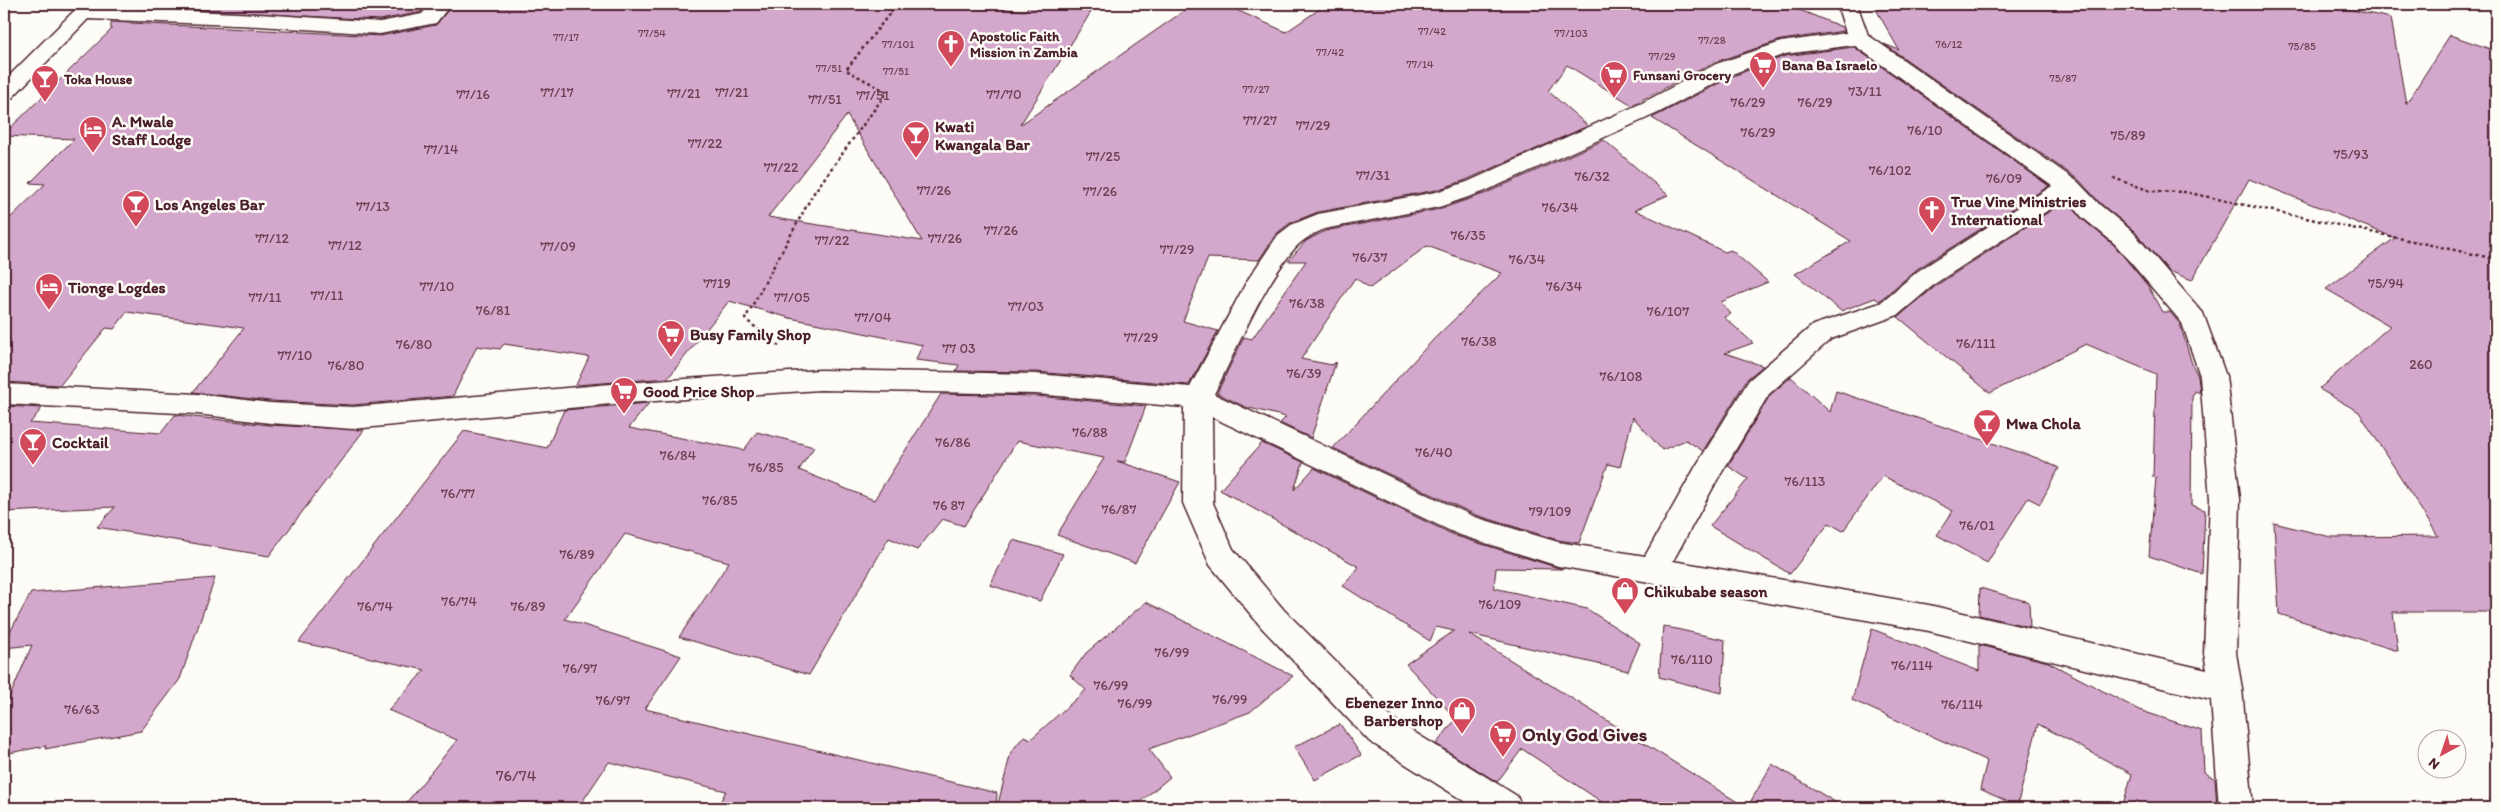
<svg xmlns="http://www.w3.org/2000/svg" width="2500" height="812" font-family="Itim,sans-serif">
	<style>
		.building { fill: #d4a8cc; stroke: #4a1f2b; fill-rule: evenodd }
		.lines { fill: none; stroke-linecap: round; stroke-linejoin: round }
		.street-casing { stroke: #4a1f2b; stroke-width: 3 }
		.path { stroke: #4a1f2b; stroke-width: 2.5; stroke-dasharray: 3 3; stroke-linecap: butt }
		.street { fill: #fdfcf7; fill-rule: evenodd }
		.labels { text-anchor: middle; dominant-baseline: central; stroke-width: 5; stroke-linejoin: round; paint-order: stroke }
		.far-number-label { font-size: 11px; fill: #6c4153 }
		.far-poi-label { font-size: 14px; font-weight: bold; fill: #4a1f2b; stroke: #fdfcf7; text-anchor: start }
		.number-label { font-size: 14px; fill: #6c4153 }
		.poi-label { font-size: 16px; font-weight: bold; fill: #4a1f2b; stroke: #fdfcf7; text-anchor: start }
		.near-number-label { font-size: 16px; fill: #6c4153 }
		.near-poi-label { font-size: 19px; font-weight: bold; fill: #4a1f2b; stroke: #fdfcf7; text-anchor: start }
	</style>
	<rect width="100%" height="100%" fill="#fdfcf7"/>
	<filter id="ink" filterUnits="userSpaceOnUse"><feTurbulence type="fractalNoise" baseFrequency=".02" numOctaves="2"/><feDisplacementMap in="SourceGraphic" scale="10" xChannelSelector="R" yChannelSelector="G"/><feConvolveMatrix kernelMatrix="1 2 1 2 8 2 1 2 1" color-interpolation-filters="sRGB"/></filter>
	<g filter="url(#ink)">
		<g class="building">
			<path d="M111,4H428L421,12L380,20L111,6Z"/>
			<path d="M453,4H876L914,9L918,4H962L1025,11L1030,4H1096L1020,125L1194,4H1223L1286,32L1327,4H1785L1842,27L1844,31L1781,40L1715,62L1632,105L1567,65L1548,91L1588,126L1466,180L1436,190L1318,212L1290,223L1276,234L1259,260L1208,258L1183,321L1218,331L1189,385L1036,372L956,371L959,365L916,360L922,345L790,318L729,301L668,378L576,385L589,357L504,344L500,349L477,346L453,396L353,405L270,401L193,392L244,328L127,312L114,329L106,328L60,385L4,382V224L45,184L30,183L74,139L4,136V134L111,30V22L380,36L436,25ZM847,115L922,241L768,217Z"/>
			<path d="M1873,4H2322L2391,18L2406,104L2450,35L2496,51V612H2393L2398,651L2279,614L2274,523L2331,537L2438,536L2359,412L2319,389L2390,326L2326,289L2395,238L2249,179L2192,280L2169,271L2134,231L2101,204L2079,180L1884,44L1899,50Z"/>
			<path d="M1854,47L2049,186L1917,269L1879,301L1875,298L1841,311L1795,274L1851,241L1652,118L1733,76L1785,56Z"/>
			<path d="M1604,140L1668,195L1635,210L1725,252L1731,250L1768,282L1721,302L1731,314L1724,317L1753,343L1725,353L1763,366L1747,379L1703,451L1686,440L1662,450L1633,417L1620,467L1608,464L1579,543L1558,540L1476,515L1333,448L1433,340L1502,273L1427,246L1370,288L1355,278L1301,359L1332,365L1336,362L1311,438L1280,423L1286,417L1245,407L1217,393L1244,337L1252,339L1306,261H1288L1306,241L1325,231L1440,209L1484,194Z"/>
			<path d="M2067,200L2081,218L2114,245L2148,286L2162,312H2170L2180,324L2192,364L2198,376L2200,393L2195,391L2192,397L2191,505L2205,510L2202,574L2149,556L2156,478L2153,477L2156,374L2086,344L1990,393L1898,317L1937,285Z"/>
			<path d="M1791,377L1830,412L1836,391L2037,458L2059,468L2040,504L2028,498L1987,563L1937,535L1953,511L1883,476L1843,531L1829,523L1790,574L1710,526L1748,479L1728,466L1770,395Z"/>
			<path d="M941,394L1036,396L1146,406L1125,462L1117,461L1180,482L1135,563L1057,535L1104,458L1017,441L964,526L942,519L917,550L889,538L809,675L679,637L729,562L625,534L565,619L681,656L645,709L997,793L996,808H717L726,791L609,762L578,808H402L457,740L388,710L425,670L299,642L464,431L547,448L564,410L649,403L629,428L744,450L757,432L814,447L799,470L874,500Z"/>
			<path d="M4,406L42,408L30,423L161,433L175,415L270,425L364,430L269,556L97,527L115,507L4,512Z"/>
			<path d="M1262,443L1303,462L1294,490L1314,468L1456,536L1562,569L1496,568L1494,588L1587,609L1640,643L1628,671L1469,634L1747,808L1772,764L1845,808H1611L1522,749L1497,782L1436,744L1456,719L1406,664L1454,631L1436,627L1430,641L1343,586L1359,567L1220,490Z"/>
			<path d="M1013,540L1063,554L1040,601L990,585Z"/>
			<path d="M215,578L180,679L141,731L45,749L46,746L4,754V710L32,645L4,648V643L31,593Z"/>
			<path d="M1980,588L2029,602L2030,627L1979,615Z"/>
			<path d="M1146,602L1293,676L1250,712L1149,749L1170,777L1133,808H997L1011,752L1024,736L1031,739L1086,690L1070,675L1086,653Z"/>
			<path d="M1663,626L1725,640L1722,693L1659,677Z"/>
			<path d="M1872,629L1979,671V645L2048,662L2139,710L2202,731L2204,772L2215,779L2217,808H2122L2132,774L2038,724L2017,806L1980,789L1987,761L1852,700Z"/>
			<path d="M1340,724L1361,755L1315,780L1294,747Z"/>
		</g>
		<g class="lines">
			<defs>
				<g id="street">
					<path d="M81,4H102L100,7L259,14L380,22L422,14L430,4H451L436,23L380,34L259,26L88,19L12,98L4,100V81Z"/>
					<path d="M1837,4H1857L1868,35L2078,182L2100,205L2133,232L2203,313L2226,376L2240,499L2236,653L2242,689L2253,808H2219L2211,700L1929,631L1558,566L1457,534L1212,417L1213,503L1233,549L1284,610L1393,719L1517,796L1522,808H1475L1369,741L1262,628L1210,565L1183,503L1184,407L1036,394L820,390L611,404L353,429L270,423L197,414L4,404V384L197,394L270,403L353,407L611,384L820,370L1036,374L1190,387L1247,281L1278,235L1291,225L1318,214L1436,192L1467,182L1642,103L1716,64L1781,42L1846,33ZM1854,45L2052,186L1918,271L1880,303L1813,325L1749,380L1696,466L1645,556L1558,542L1475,517L1214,394C1238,347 1261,288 1295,248C1303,239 1314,234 1324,229L1439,207L1483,192L1658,113L1732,74L1785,54ZM2067,198L2082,217L2115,244L2182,323L2200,376L2210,499L2204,653L2207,670L1929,605L1673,561L1716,482L1769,394L1831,339L1898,315L1936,283Z"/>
				</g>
			</defs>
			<use href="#street" class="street-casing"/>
			<g class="path">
				<path d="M2113,178L2151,191L2185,192L2496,259"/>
				<path d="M779,346L745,319L813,194L887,92L846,70L897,4"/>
			</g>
			<use href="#street" class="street"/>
		</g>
	</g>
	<defs>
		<symbol id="church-pin" viewBox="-11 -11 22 30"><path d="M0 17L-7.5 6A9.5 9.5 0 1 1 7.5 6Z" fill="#d1495b" stroke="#fdfcf7"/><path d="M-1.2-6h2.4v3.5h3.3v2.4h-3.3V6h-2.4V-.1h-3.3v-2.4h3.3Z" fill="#fff"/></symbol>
		<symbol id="supermarket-pin" viewBox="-11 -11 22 30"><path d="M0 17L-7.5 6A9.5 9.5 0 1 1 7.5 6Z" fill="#d1495b" stroke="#fdfcf7"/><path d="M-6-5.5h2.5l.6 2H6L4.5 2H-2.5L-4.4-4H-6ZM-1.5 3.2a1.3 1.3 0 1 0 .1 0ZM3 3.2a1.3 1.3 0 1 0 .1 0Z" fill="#fff"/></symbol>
		<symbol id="bar-pin" viewBox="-11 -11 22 30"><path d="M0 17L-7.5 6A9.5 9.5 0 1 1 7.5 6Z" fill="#d1495b" stroke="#fdfcf7"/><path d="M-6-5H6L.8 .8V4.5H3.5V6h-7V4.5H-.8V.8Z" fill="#fff"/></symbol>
		<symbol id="hotel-pin" viewBox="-11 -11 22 30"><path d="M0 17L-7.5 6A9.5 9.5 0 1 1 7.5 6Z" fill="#d1495b" stroke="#fdfcf7"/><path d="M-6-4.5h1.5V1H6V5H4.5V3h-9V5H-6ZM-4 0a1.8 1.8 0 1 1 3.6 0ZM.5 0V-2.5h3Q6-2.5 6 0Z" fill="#fff"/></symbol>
		<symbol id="shop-pin" viewBox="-11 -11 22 30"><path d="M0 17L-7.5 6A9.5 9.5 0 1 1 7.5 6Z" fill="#d1495b" stroke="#fdfcf7"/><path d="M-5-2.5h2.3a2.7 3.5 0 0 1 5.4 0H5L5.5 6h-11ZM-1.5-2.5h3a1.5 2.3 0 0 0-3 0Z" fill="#fff"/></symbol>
	</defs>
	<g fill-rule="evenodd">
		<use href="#church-pin" x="935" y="28" width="32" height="43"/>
		<use href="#supermarket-pin" x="1747" y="49" width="32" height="43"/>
		<use href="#supermarket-pin" x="1598" y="59" width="32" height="43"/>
		<use href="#bar-pin" x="29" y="63" width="32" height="43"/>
		<use href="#hotel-pin" x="77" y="114" width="32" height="43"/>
		<use href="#bar-pin" x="900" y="119" width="32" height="43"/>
		<use href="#bar-pin" x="120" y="188" width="32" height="43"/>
		<use href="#church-pin" x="1916" y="194" width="32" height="43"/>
		<use href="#hotel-pin" x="33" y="271" width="32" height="43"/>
		<use href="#supermarket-pin" x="655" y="318" width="32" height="43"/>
		<use href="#supermarket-pin" x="608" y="375" width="32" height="43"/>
		<use href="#bar-pin" x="1971" y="407" width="32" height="43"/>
		<use href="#bar-pin" x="17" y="426" width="32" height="43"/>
		<use href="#shop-pin" x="1609" y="575" width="32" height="43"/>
		<use href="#shop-pin" x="1446" y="695" width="32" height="43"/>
		<use href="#supermarket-pin" x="1487" y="718" width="32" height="43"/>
	</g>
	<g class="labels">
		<g class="far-number-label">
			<text x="1432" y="31">77/42</text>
			<text x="652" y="33">77/54</text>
			<text x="1571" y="33">77/103</text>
			<text x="566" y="37">77/17</text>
			<text x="1712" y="40">77/28</text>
			<text x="898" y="44">77/101</text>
			<text x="1949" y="44">76/12</text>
			<text x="2302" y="46">75/85</text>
			<text x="1330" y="52">77/42</text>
			<text x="1662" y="56">77/29</text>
			<text x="1420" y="64">77/14</text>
			<text x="829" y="68">77/51</text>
			<text x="896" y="71">77/51</text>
			<text x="2063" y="78">75/87</text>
			<text x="1256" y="89">77/27</text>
		</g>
		<g class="far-poi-label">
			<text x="970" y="36">Apostolic Faith<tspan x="970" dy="16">Mission in Zambia</tspan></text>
			<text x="1782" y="65">Bana Ba Israelo</text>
			<text x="1633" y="75">Funsani Grocery</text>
			<text x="64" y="79">Toka House</text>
		</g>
		<g class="number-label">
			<text x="1865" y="91">73/11</text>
			<text x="557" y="92">77/17</text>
			<text x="732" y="92">77/21</text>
			<text x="684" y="93">77/21</text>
			<text x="473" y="94">77/16</text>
			<text x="1004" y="94">77/70</text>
			<text x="873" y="95">77/51</text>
			<text x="825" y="99">77/51</text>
			<text x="1748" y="102">76/29</text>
			<text x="1815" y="102">76/29</text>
			<text x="1260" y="120">77/27</text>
			<text x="1313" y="125">77/29</text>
			<text x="1925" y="130">76/10</text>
			<text x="1758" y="132">76/29</text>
			<text x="2128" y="135">75/89</text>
			<text x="705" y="143">77/22</text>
			<text x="441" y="149">77/14</text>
			<text x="2351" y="154">75/93</text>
			<text x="1103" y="156">77/25</text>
			<text x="781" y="167">77/22</text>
			<text x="1890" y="170">76/102</text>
			<text x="1373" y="175">77/31</text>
			<text x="1592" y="176">76/32</text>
			<text x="2004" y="178">76/09</text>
			<text x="934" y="190">77/26</text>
			<text x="1100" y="191">77/26</text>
			<text x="373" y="206">77/13</text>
			<text x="1560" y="207">76/34</text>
			<text x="1001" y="230">77/26</text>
			<text x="1468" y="235">76/35</text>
			<text x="272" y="238">77/12</text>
			<text x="945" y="238">77/26</text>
			<text x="832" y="240">77/22</text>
			<text x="345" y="245">77/12</text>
			<text x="558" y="246">77/09</text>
			<text x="1177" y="249">77/29</text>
			<text x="1370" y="257">76/37</text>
			<text x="1527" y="259">76/34</text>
			<text x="717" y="283">7719</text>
			<text x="2386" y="283">75/94</text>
			<text x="437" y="286">77/10</text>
			<text x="1564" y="286">76/34</text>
			<text x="327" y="295">77/11</text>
			<text x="265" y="297">77/11</text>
			<text x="792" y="297">77/05</text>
			<text x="1307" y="303">76/38</text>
			<text x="1026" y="306">77/03</text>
			<text x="493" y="310">76/81</text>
			<text x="1668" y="311">76/107</text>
			<text x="873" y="317">77/04</text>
			<text x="1141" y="337">77/29</text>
			<text x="1479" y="341">76/38</text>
			<text x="1976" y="343">76/111</text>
			<text x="414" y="344">76/80</text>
			<text x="959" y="348">77 03</text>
			<text x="295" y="355">77/10</text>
			<text x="2421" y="364">260</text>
			<text x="346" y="365">76/80</text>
			<text x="1304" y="373">76/39</text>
			<text x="1621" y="376">76/108</text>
			<text x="1090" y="432">76/88</text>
			<text x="953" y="442">76/86</text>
			<text x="1434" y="452">76/40</text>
			<text x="678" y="455">76/84</text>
			<text x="766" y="467">76/85</text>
			<text x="1805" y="481">76/113</text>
			<text x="458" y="493">76/77</text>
			<text x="720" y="500">76/85</text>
			<text x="949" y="505">76 87</text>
			<text x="1119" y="509">76/87</text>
			<text x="1550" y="511">79/109</text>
			<text x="1977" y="525">76/01</text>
			<text x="577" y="554">76/89</text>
			<text x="459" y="601">76/74</text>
			<text x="1500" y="604">76/109</text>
			<text x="375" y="606">76/74</text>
			<text x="528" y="606">76/89</text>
			<text x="1172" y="652">76/99</text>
			<text x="1692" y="659">76/110</text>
			<text x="1912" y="665">76/114</text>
			<text x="580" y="668">76/97</text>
			<text x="1111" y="685">76/99</text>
			<text x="1230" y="699">76/99</text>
			<text x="613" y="700">76/97</text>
			<text x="1135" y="703">76/99</text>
			<text x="1962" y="704">76/114</text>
			<text x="82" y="709">76/63</text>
		</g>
		<g class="poi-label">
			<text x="112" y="121">A. Mwale<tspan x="112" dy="18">Staff Lodge</tspan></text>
			<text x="935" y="126">Kwati<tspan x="935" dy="18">Kwangala Bar</tspan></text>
			<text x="1951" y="201">True Vine Ministries<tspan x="1951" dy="18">International</tspan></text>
			<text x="155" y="204">Los Angeles Bar</text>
			<text x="68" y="287">Tionge Logdes</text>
			<text x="690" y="334">Busy Family Shop</text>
			<text x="643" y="391">Good Price Shop</text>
			<text x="2006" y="423">Mwa Chola</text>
			<text x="52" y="442">Cocktail</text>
			<text x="1644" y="591">Chikubabe season</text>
			<text x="1443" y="702" text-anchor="end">Ebenezer Inno<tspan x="1443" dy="18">Barbershop</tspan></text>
		</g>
		<g class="near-number-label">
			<text x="516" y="775">76/74</text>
		</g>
		<g class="near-poi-label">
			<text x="1522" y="734">Only God Gives</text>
		</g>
	</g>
	<rect width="2500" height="812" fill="none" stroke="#fdfcf7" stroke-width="20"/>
	<rect x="10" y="10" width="2480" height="792" fill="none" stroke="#4a1f2b" stroke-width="2" filter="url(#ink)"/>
	<g transform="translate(2442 754) rotate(220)"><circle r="24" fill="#fdfcf7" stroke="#b5a4a5"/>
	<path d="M0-4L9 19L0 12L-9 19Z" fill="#d1495b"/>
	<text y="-8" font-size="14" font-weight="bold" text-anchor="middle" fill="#4a1f2b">N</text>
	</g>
</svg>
